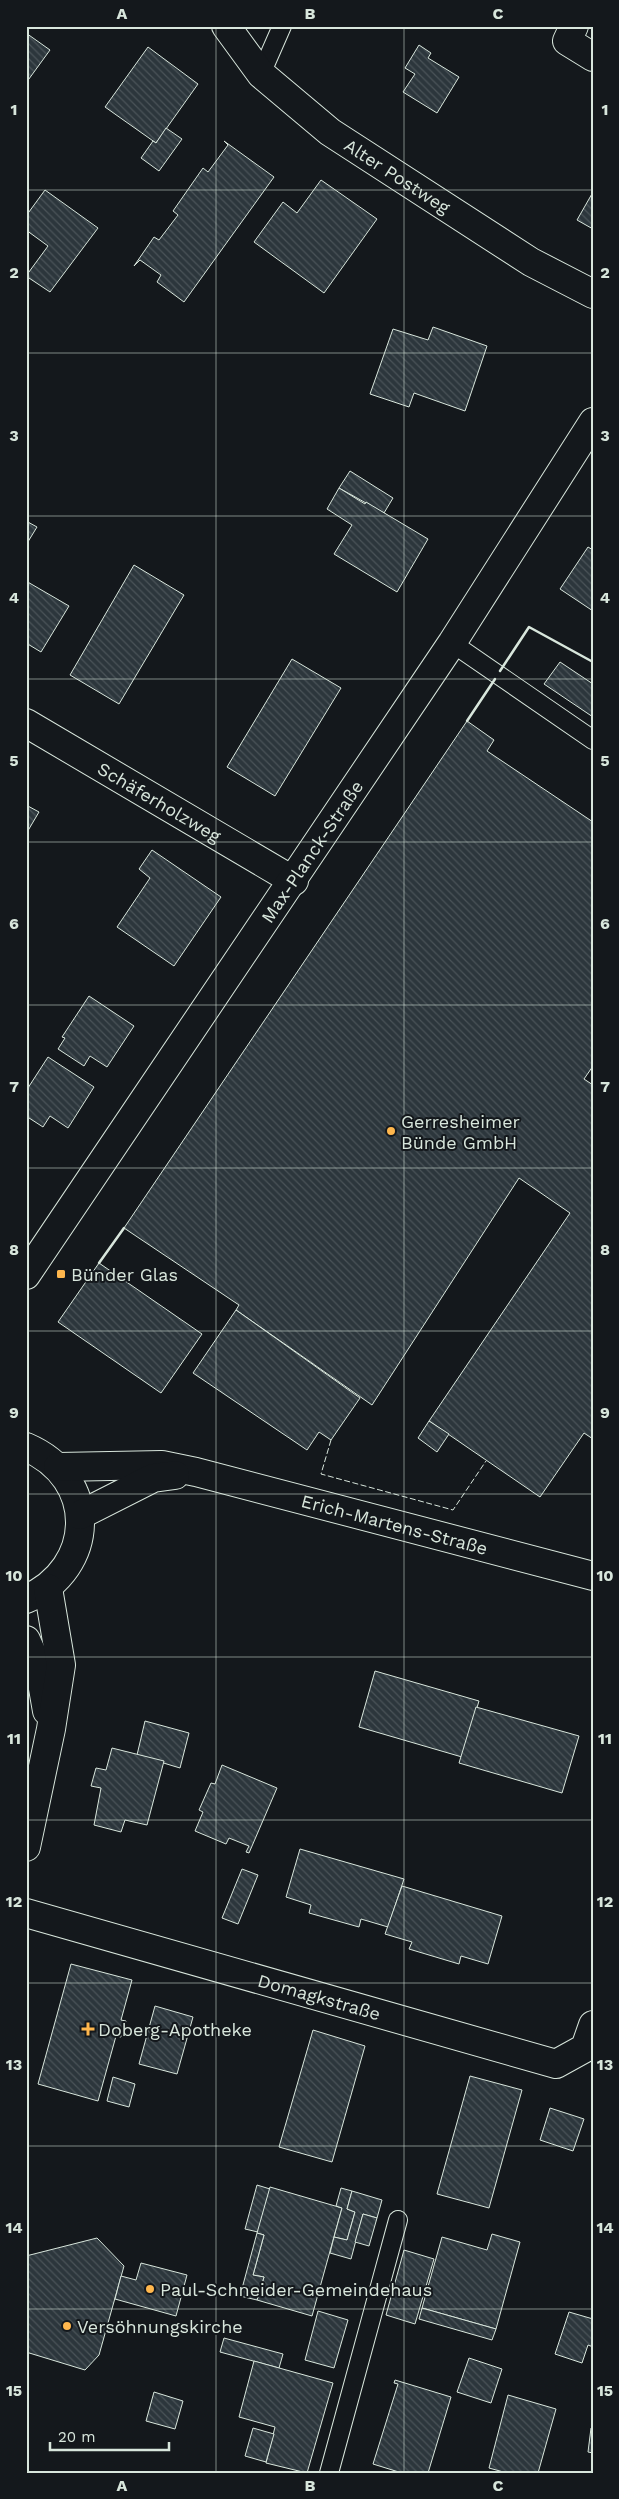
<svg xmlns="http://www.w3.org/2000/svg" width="619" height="2499" font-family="'Work Sans',sans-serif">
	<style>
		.building { fill: url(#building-back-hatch); stroke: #d8e6dc }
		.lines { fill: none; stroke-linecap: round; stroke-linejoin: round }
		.lane-casing { stroke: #d8e6dc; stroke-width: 20 }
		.street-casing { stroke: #d8e6dc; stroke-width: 30 }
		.lane { stroke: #14181c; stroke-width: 18 }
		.street { stroke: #14181c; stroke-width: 28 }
		.fence { stroke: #d8e6dc; stroke-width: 1; stroke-dasharray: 6 2.5; stroke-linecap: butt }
		.wall { stroke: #d8e6dc; stroke-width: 2.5 }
		.grid { fill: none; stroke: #d8e6dc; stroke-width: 1; stroke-opacity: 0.55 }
		.poi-dot { fill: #ffb74d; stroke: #14181c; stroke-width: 2 }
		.labels { text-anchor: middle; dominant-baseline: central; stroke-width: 4; stroke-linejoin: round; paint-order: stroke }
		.street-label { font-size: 18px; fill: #d8e6dc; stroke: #14181c }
		.poi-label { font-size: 18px; fill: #d8e6dc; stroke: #14181c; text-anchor: start }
		.neatline { fill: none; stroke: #d8e6dc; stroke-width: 2 }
		.grid-label { font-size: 16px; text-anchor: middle; font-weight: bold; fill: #d8e6dc }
	</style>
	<defs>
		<pattern id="building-back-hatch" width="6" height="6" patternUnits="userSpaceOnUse" patternTransform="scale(1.25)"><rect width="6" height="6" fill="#2c363c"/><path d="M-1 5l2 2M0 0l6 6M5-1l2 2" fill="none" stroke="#4a5358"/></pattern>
	</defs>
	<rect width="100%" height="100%" fill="#14181c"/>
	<g class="building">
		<path d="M26,33L50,50L26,83Z"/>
		<path d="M419,45L431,53L428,58L459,77L437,113L403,92L415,74L405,68Z"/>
		<path d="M148,47L198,84L156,143L105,107Z"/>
		<path d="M166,128L182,139L159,171L141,158L153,141L156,143Z"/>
		<path d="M224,141L274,177L184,302L157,282L161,275L140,260L134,266L154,237L159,240L178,215L173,211L203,168L208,172L228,145Z"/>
		<path d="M321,180L377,219L324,293L254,242L283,202L297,213Z"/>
		<path d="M45,190L98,228L50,292L26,276L48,246L26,230V216Z"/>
		<path d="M593,192V229L577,220Z"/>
		<path d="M433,327L487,346L465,411L414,393L409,407L370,394L393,329L428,340Z"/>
		<path d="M350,471L393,498L384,513L339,488Z"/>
		<path d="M339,488L365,504L366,502L428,539L397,592L334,554L352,525L327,509Z"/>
		<path d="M26,521L37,527L26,545Z"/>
		<path d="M588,547L593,550V611L560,589Z"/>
		<path d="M134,565L184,595L119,704L70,675Z"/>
		<path d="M26,581L69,606L41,652L26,643Z"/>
		<path d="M292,659L341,688L275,796L227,767Z"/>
		<path d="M560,662L593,684V717L544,684Z"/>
		<path d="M467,721L494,740L487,751L593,822V1066L584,1079L593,1085V1439L584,1433L540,1497L429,1421L570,1213L519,1178L372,1405L236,1310L239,1305L124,1228Z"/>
		<path d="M26,805L39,812L26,834Z"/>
		<path d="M152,850L221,897L174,966L117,927L150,878L139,869Z"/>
		<path d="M89,996L134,1026L107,1067L90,1056L84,1066L58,1049L65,1038L62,1037Z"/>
		<path d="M48,1057L94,1087L68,1128L50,1116L43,1127L26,1116V1091Z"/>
		<path d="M99,1263L202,1334L161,1393L58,1322Z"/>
		<path d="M236,1310L360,1398L331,1440L319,1432L307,1450L193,1373Z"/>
		<path d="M429,1421L449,1434L437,1452L418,1438Z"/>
		<path d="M375,1671L479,1701L462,1757L359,1727Z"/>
		<path d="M476,1707L579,1736L562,1793L459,1763Z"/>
		<path d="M145,1721L189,1733L180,1768L137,1755Z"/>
		<path d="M112,1748L164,1761L147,1825L125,1820L121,1832L94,1825L101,1788L91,1786L96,1768L106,1770Z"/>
		<path d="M222,1765L277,1788L249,1853L246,1852L249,1846L229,1838L226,1844L195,1831L203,1812L199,1810L211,1783L215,1784Z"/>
		<path d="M300,1849L404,1879L388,1927L361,1919L359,1927L309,1913L311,1905L286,1897Z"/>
		<path d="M242,1869L258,1875L238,1924L222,1918Z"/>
		<path d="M402,1886L502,1916L488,1964L461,1956L459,1964L409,1949L412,1942L385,1934Z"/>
		<path d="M71,1964L132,1980L121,2020L126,2021L121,2037L116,2036L98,2101L38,2084Z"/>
		<path d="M155,2006L193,2017L177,2074L139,2064Z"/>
		<path d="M313,2030L365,2046L332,2162L279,2147Z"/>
		<path d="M470,2076L522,2090L489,2208L437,2194Z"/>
		<path d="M113,2077L135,2084L129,2107L107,2101Z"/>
		<path d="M550,2108L584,2119L573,2151L540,2140Z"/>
		<path d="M257,2185L270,2189L258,2232L245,2229Z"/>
		<path d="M270,2187L342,2208L312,2316L257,2300L264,2277L253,2275L264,2235L257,2233Z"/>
		<path d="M341,2188L352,2191L347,2209L355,2212L347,2240L334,2237L342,2208L336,2206Z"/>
		<path d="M352,2191L382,2200L377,2218L363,2214L351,2259L330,2253L334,2237L347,2240L355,2212L347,2209Z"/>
		<path d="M363,2214L377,2218L369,2246L355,2242Z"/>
		<path d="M257,2233L264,2235L253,2275L264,2277L257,2300L240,2296Z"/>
		<path d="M492,2234L520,2242L496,2329L422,2308L442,2237L487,2250Z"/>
		<path d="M97,2238L124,2266L99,2355L85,2370L26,2352V2256Z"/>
		<path d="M404,2250L434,2259L415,2324L386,2315Z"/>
		<path d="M141,2263L187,2275L176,2316L115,2299L121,2276L136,2280Z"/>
		<path d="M422,2308L496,2329L492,2340L419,2319Z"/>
		<path d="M318,2311L348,2320L334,2368L305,2360Z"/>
		<path d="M569,2312L593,2319V2347L588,2345L582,2363L555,2354Z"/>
		<path d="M224,2338L283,2354L279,2368L220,2352Z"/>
		<path d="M469,2358L502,2369L491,2403L457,2392Z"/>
		<path d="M254,2361L333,2383L307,2473L266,2463L275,2427L239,2417Z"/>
		<path d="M395,2380L451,2397L428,2473H402L373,2464L398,2384L394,2383Z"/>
		<path d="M154,2392L183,2401L175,2429L146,2421Z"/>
		<path d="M508,2395L556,2409L538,2473H507L489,2468Z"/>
		<path d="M253,2428L274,2434L266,2462L245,2456Z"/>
		<path d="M591,2428L593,2429V2453L588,2452Z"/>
	</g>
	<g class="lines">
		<defs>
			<g id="lane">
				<path d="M261,74L282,26"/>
				<path d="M452,643L593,740"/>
				<path d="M329,2473L398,2220"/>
			</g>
			<g id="street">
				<path id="s1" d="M226,26L261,74L330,132L531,262L593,294"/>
				<path d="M574,26L567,41L593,57"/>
				<path id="s2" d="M26,723L294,881"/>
				<path id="s3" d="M26,1275L452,643L593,422"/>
				<path d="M26,1447C99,1478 97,1568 26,1599"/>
				<path id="s4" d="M58,1467L162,1465L196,1472L593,1576"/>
				<path d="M80,1515L153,1478L175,1475"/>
				<path d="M26,1640L40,1671L47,1711"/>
				<path d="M26,1847L51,1729L61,1665L48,1588"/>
				<path id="s5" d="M26,1913L556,2064L585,2048L593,2025"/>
			</g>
		</defs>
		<use href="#lane" class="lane-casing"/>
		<use href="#street" class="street-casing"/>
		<use href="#lane" class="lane"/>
		<use href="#street" class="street"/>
		<path class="fence" d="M331,1440L321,1474L453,1510L486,1461"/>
		<g class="wall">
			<path d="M500,671L529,627L593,662"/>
			<path d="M467,721L495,679"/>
			<path d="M99,1263L124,1228"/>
		</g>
	</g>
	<path class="grid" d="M216,26V2473M404,26V2473M26,190H593M26,353H593M26,516H593M26,679H593M26,842H593M26,1005H593M26,1168H593M26,1331H593M26,1494H593M26,1657H593M26,1820H593M26,1983H593M26,2146H593M26,2309H593"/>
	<g class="poi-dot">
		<circle cx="391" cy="1131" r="5"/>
		<rect x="56" y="1269" width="10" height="10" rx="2.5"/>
		<path d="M85.5 2021.5h5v5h5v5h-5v5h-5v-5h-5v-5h5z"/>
		<circle cx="150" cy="2289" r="5"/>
		<circle cx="67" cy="2326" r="5"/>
	</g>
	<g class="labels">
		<g class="street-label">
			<text stroke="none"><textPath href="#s1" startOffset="230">Alter Postweg</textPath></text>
			<text stroke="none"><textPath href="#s2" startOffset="155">Schäferholzweg</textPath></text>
			<text stroke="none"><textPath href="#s3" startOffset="511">Max-Planck-Straße</textPath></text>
			<text stroke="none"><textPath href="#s4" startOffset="344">Erich-Martens-Straße</textPath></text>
			<text stroke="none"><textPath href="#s5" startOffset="305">Domagkstraße</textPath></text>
		</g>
		<g class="poi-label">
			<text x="401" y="1121">Gerresheimer<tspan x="401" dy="21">Bünde GmbH</tspan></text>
			<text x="71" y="1274">Bünder Glas</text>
			<text x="98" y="2029">Doberg-Apotheke</text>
			<text x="160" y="2289">Paul-Schneider-Gemeindehaus</text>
			<text x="77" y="2326">Versöhnungskirche</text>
		</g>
	</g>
	<rect width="619" height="2499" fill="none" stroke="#14181c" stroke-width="55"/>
	<path d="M50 2442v8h119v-8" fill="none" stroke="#d8e6dc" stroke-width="2.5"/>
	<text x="58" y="2442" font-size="15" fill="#d8e6dc" stroke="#14181c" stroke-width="4" paint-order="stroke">20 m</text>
	<rect x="28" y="28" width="564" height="2444" class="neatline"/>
	<g class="grid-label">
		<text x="122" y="19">A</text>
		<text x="310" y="19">B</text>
		<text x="498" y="19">C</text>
		<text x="14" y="115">1</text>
		<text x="605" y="115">1</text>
		<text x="14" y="278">2</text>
		<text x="605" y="278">2</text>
		<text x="14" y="441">3</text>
		<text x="605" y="441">3</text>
		<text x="14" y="603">4</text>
		<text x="605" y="603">4</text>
		<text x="14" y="766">5</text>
		<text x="605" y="766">5</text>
		<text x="14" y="929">6</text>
		<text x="605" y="929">6</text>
		<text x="14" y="1092">7</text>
		<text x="605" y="1092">7</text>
		<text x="14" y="1255">8</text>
		<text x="605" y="1255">8</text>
		<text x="14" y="1418">9</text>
		<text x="605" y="1418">9</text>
		<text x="14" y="1581">10</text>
		<text x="605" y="1581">10</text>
		<text x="14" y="1744">11</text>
		<text x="605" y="1744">11</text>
		<text x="14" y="1907">12</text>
		<text x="605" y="1907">12</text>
		<text x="14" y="2070">13</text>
		<text x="605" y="2070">13</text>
		<text x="14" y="2233">14</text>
		<text x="605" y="2233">14</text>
		<text x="14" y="2396">15</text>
		<text x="605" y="2396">15</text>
		<text x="122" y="2491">A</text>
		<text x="310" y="2491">B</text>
		<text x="498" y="2491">C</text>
	</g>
</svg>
